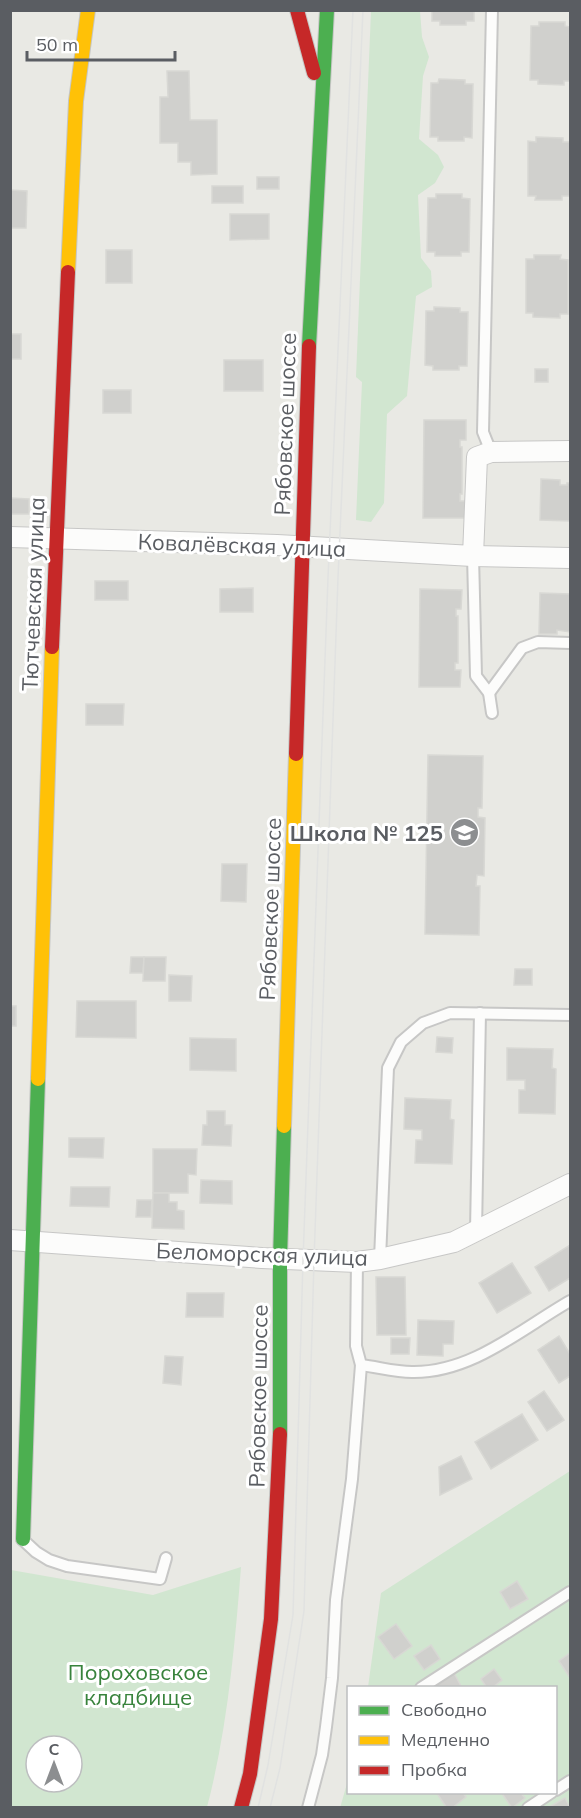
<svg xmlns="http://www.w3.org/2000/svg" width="581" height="1818" font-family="Mulish,sans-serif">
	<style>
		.green { fill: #d1e6d0; fill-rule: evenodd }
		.building { fill: #d0d0cd; stroke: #d8d8d4; stroke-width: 1.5 }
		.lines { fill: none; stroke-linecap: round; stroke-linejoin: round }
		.lane-casing { stroke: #c7c7c6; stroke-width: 14 }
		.street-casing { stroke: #c7c7c6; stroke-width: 22 }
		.fast-casing { stroke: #c5c6c4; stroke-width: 16 }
		.slow-casing { stroke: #c5c6c4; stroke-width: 16 }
		.jam-casing { stroke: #c5c6c4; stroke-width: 16 }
		.lane { stroke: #fcfcfb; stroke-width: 10 }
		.street { stroke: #fcfcfb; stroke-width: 20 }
		.fast { stroke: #4caf50; stroke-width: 14 }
		.slow { stroke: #ffc107; stroke-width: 14 }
		.jam { stroke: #c62828; stroke-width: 14 }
		.tram { stroke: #e1e2e1; stroke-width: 1.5 }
		.labels { text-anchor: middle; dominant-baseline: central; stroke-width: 6; stroke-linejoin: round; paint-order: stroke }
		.street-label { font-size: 22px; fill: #5a5d62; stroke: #fff }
		.poi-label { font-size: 22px; font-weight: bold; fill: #5a5d62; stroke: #fff; text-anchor: end }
		.park-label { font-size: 22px; fill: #38833c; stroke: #fff }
	</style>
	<rect width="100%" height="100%" fill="#e9e9e4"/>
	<g class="green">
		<path d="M371,11H420L422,37L429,57L423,76L419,139L438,155L444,167L435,183L418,195L421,258L431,271L432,287L416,296L407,396L387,414L384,503L371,522L356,520L362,382L356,377Z"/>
		<path d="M570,1471V1807L340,1808L348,1780V1792H556V1688L368,1687L381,1593Z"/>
		<path d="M241,1567C235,1645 227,1732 207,1807H11V1570L153,1595ZM36,1746H72V1782H36Z"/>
	</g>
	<g class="building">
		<path d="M432,10H474V21H466V25H440V21H432Z"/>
		<path d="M539,22H565V26L570,27V81H564V85L538,84V80H530L531,26H539Z"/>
		<path d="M167,71H189L190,120H217V174L191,175V162H178V143H160V97H168Z"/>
		<path d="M439,79L465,80V84H473L472,138L464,137V141H438V137H430L431,83H438Z"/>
		<path d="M536,137L563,138V142H570V196H562V200H535L536,196H528V141L536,142Z"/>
		<rect x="257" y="177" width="22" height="12"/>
		<rect x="212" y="186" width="31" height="17"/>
		<path d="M10,190L27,191L26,228H10Z"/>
		<path d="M436,194H462V198L470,199L469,252H461V256H435V252H427L428,198H436Z"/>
		<path d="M230,214H269V239L230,240Z"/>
		<rect x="106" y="250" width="26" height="33"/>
		<path d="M534,255H561L560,259L568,260V314H560V318L533,317V313H526V259H534Z"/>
		<path d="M434,307L460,308V312H468L467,366H459V370H433V366L425,365L426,311H434Z"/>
		<rect x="10" y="334" width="11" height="25"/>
		<rect x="224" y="360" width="39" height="31"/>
		<rect x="535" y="369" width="13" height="13"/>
		<rect x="103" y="390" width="28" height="23"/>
		<path d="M424,420H466V440H460V447H462V494H460V501H465V518H423Z"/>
		<path d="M541,479L560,480V485H567V483H570V521L540,520Z"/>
		<path d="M10,498L29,499V514H10Z"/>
		<rect x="95" y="581" width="33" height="19"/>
		<path d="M253,588V612H220V589Z"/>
		<path d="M420,589L462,590L461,609H456V616H458V663H455V670H461L460,687H419Z"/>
		<path d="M540,593L570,594V632L557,630V634H539Z"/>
		<path d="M86,704H124L123,725H86Z"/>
		<path d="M428,755L483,756L482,808H478V817L485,818L484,876L477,875L476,886H480L479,935L425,934Z"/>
		<path d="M222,864H247L246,902L221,901Z"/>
		<path d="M131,957H144L143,973H130Z"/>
		<path d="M144,957H166L165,981H143Z"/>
		<path d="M515,969H532V985H514Z"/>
		<path d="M169,975L192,976L191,1001H169Z"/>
		<path d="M77,1001H136V1038L76,1037Z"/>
		<rect x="10" y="1006" width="6" height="20"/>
		<path d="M437,1037L453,1038L452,1053L436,1052Z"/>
		<path d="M190,1038L236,1039V1071L190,1070Z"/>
		<path d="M507,1048L553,1049L552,1068L556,1069L555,1114L519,1113V1090H525V1080H507Z"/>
		<path d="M405,1098L451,1100L450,1119L454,1120L452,1164L415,1163L416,1140H422V1130L404,1129Z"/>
		<path d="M207,1111H225V1125H232L231,1146L202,1145L203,1125H207Z"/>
		<path d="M69,1138H104L103,1158L69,1157Z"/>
		<path d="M153,1149H197L196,1175L188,1174V1193H153Z"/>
		<path d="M201,1180L232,1181V1204L200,1203Z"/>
		<path d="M71,1187H110L109,1207L70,1206Z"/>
		<path d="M153,1193H169V1202H177V1210L184,1211V1229L152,1228Z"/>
		<path d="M137,1200H152L151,1217H136Z"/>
		<path d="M570,1245V1278L549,1291L535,1267Z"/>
		<path d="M512,1263L531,1293L497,1313L479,1283Z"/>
		<path d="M376,1277H405L406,1335H377Z"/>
		<path d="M187,1293H224L223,1317H186Z"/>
		<path d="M418,1320L454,1321L453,1344H443V1356L417,1355Z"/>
		<path d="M559,1336L570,1354V1376L559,1383L538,1350Z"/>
		<path d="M391,1338H410L409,1354H391Z"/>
		<path d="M165,1356L183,1357L181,1385L163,1383Z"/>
		<path d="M544,1391L564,1420L547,1431L528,1402Z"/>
		<path d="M522,1414L538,1440L491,1469L475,1442Z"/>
		<path d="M461,1456L472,1479L440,1495L439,1467Z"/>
		<path d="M517,1581L528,1599L510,1609L500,1592Z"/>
		<path d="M396,1624L412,1646L394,1659L378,1637Z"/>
		<path d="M431,1645L440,1659L424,1670L414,1656Z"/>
		<path d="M570,1653V1678L559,1661Z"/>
		<path d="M494,1669L502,1680L492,1688H487L481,1679Z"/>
		<path d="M454,1673L462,1688H434L433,1686Z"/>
		<path d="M436,1792H462L466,1797L452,1808H447Z"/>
		<path d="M505,1792H520L525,1798L512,1808L503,1795Z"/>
		<path d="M565,1798L570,1808H551V1806Z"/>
	</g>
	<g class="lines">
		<defs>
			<g id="lane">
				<path d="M491,452L483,432L492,10"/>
				<path d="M473,556L476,676L489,693L492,713"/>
				<path d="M489,693L522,648L538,642L570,643"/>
				<path d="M476,1231L480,1013"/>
				<path d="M380,1259L388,1068L401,1042L423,1023L450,1013L570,1015"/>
				<path d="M357,1262L356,1346L361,1365C378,1367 395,1372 412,1372C472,1373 521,1329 570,1301"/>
				<path d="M22,1539L36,1552L49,1560L67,1566L160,1579L166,1558"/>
				<path d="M421,1688L570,1592"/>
				<path d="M556,1790L570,1781"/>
				<path d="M308,1808L322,1755L326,1727L332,1678L336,1600L352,1479L361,1365"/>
				<path d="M528,1808L552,1792"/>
			</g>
			<g id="street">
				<path d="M10,537L277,545L473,556L477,457L491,452L570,451"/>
				<path d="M473,556L570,558"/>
				<path d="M10,1240L262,1258L357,1262L380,1259L454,1242L570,1184"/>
			</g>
			<g id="fast">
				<path d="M309,346L327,10"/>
				<path d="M280,1434V1259L284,1126"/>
				<path d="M23,1539L38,1079"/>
			</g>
			<g id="slow">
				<path d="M68,272L76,101L88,10"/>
				<path d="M38,1079L52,647"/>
				<path d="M284,1126L296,754"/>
			</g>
			<g id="jam">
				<path d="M297,10L314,73"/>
				<path d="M52,647L68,272"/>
				<path d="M296,754L309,346"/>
				<path d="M241,1808L250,1774L271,1619L280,1434"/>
			</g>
		</defs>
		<use href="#lane" class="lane-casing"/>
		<use href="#street" class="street-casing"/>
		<use href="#fast" class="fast-casing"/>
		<use href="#slow" class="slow-casing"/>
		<use href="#jam" class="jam-casing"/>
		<use href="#lane" class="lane"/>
		<use href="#street" class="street"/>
		<use href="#fast" class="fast"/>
		<use href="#slow" class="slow"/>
		<use href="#jam" class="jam"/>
		<g class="tram">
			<path d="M258,1808L268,1765L293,1615L303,1260L328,578L353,10"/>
			<path d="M270,1808L280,1768L304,1611L314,1261L338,578L363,10"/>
		</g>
	</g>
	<defs>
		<symbol id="school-disc" viewBox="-11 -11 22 22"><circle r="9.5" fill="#8c8e90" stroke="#fff"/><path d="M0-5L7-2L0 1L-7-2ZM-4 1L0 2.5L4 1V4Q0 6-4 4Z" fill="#fff"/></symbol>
	</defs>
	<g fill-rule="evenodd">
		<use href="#school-disc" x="448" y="816" width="33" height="33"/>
	</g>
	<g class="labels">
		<g class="street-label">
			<text transform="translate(285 424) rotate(-88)">Рябовское шоссе</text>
			<text transform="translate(242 545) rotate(2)">Ковалёвская улица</text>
			<text transform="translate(33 594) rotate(-88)">Тютчевская улица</text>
			<text transform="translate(270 909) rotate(-88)">Рябовское шоссе</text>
			<text transform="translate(262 1254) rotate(2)">Беломорская улица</text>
			<text transform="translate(258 1396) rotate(-89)">Рябовское шоссе</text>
		</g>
		<g class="poi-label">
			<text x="443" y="833">Школа № 125</text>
		</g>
		<g class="park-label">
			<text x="138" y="1672">Пороховское<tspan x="138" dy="25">кладбище</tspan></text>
		</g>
	</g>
	<rect width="581" height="1818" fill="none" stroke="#5a5d62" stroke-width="24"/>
	<rect x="347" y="1686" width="210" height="108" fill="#ffffff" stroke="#bdbec0" stroke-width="1.5"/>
	<rect x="359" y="1706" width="30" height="9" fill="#4caf50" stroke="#bdbec0" stroke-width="1.5"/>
	<text x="401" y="1716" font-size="18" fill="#5a5d62">Свободно</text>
	<rect x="359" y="1736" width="30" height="9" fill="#ffc107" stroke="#bdbec0" stroke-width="1.5"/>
	<text x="401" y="1746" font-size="18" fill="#5a5d62">Медленно</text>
	<rect x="359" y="1766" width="30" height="9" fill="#c62828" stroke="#bdbec0" stroke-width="1.5"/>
	<text x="401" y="1776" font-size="18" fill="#5a5d62">Пробка</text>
	<g transform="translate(54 1764)"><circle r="28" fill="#ffffff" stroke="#bdbec0" stroke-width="1.5"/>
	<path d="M0-4.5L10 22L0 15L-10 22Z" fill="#8c8e90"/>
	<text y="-9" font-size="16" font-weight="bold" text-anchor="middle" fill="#5a5d62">С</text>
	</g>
	<path d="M27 51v9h148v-9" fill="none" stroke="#5a5d62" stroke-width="3"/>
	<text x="36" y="51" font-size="18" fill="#5a5d62" stroke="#ffffff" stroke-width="4.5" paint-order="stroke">50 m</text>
</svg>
